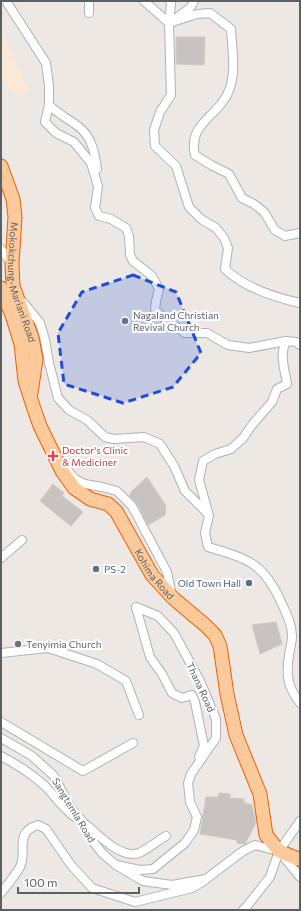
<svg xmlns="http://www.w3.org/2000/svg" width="301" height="911" font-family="Commissioner,sans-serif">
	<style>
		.commercial { fill: #fde9d8 }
		.building { fill: #c8c3c0; stroke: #d2c8c1 }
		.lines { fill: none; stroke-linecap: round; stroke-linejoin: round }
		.minor-casing { stroke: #aeb3b5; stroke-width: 10 }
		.trunk-casing { stroke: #e95f07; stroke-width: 15 }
		.minor { stroke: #fff; stroke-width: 8 }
		.trunk { stroke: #fcca9a; stroke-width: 13 }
		.marked { fill: #1d4ed8; fill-opacity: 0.2; stroke: #1d4ed8; stroke-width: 3; stroke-dasharray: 8 5; stroke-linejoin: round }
		.worship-dot { fill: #6b7280; stroke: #fff; stroke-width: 1.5 }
		.health-dot { fill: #e0444e; stroke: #fff; stroke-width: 1.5 }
		.service-dot { fill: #5c6f8a; stroke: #fff; stroke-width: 1.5 }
		.labels { text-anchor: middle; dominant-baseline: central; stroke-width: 4; stroke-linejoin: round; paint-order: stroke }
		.street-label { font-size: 10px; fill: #5b6163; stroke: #fff }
		.worship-label { font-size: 10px; fill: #5b616d; stroke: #fff; text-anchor: start }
		.health-label { font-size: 10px; fill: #be3a42; stroke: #fff; text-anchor: start }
		.service-label { font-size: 10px; fill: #4e5e75; stroke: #fff; text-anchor: start }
	</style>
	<rect width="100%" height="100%" fill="#ede8e3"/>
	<path class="commercial" d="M1,29L28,90L20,96L1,80Z"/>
	<g class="building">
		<path d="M176,37H205L204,65L176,64Z"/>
		<path d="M147,477L166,506L165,515L148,525L137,503L130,496V493Z"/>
		<path d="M53,484L64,493L62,496L83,512L71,526L40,501Z"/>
		<path d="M276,622L282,644L260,654L252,625Z"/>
		<path d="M219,793L230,794V798L244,799V803L252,805L256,823L245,844L237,843V840L200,834L206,797H218Z"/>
	</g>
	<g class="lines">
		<defs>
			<g id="minor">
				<path d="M6,1L46,63L49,86V105L45,122L56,133L74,142L91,163L98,186L95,208L99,216L111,219L126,228L129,236L130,255L133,261L152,276L159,289L156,301L155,310L165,319L185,333H207L228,345L249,348L286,341L296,342L300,345"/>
				<path d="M144,1L169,23L171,95L160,112L154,130L155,146L176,166L189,207L201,219L216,228L224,238L228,248L225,269C245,288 273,297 300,303"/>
				<path d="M89,13V1"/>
				<path d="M175,19L190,8L194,1"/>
				<path d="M169,23L197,14L210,13L231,29C232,48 236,69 230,88C221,116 187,122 195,155L211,165L229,174L242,198L254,204L264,212L275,230L285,236L300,233"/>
				<path d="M169,23L171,4L170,1"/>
				<path d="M49,105C58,114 69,119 79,127C92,137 95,154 97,169"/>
				<path d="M1,249L12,264"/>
				<path d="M23,302L40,323L45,340L49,363L58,398L69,410L87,420L105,437L114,439L144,437L160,444L174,466L185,491L209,515L205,533L208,547C249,559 264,563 282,604C287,615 292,625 292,636C292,642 290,649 289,655C286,675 287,686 300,703"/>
				<path d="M68,471L75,479L85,484L102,487L117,491L132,506L167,572L172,596"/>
				<path d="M208,512L199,480L203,461L215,454L231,449L243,438L252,425L272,402L277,389L287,384C285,370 279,355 286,341"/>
				<path d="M1,558L22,540"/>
				<path d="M136,607L150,657L162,674L172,693L182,698L192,695L195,702L204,746L199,757"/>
				<path d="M1,653L48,648L97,664L126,681L139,715"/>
				<path d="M1,722L83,771L133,743"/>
				<path d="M1,738L32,756L54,776L70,807L85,824L94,843L103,854L116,865L143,881L172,885L206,879L243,851L255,845L278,851"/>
				<path d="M1,756C16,764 32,774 45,786C55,796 63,809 75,817"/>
				<path d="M88,826C100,837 122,859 139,853C148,849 157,841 166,836"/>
				<path d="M282,855L300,877"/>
				<path d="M116,865L140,870L153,869L185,843L194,830L197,817L190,802L188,783L191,774L216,738V719L200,681L174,633L158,616L136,607"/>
				<path d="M1,893C7,885 15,876 20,867C28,851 13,833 38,825L46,829L71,865L92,888L135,902L192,888L204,881"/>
				<path d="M243,910L247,906L270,877L279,851L300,821"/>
			</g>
			<g id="trunk">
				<path id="s1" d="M1,166L13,199L15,217L12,264L13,286L32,338L36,359L31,393"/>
				<path id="s2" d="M1,288L12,315L21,344L25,381L33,406L40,426L62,471L74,488L90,499L108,504L116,511L152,575L173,598L205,625L215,635L220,646L227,694L236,735L260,794L266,835L279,851L298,859L300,858"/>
			</g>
		</defs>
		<use href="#minor" class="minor-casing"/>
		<use href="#trunk" class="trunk-casing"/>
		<use href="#minor" class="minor"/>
		<use href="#trunk" class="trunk"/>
	</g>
	<path class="marked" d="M133,275L176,292L201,353L173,387L123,403L64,384L58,333L82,292Z"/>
	<g class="worship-dot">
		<circle cx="125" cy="321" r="4"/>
		<circle cx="18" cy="644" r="4"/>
	</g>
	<path class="health-dot" d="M51 450h4v4h4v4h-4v4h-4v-4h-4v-4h4z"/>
	<g class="service-dot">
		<circle cx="96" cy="569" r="4"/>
		<circle cx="249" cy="583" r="4"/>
	</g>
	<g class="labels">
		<g class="street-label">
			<text stroke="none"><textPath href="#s1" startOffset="120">Mokokchung-Mariani Road</textPath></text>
			<text stroke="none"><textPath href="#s2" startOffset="338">Kohima Road</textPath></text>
			<text transform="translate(201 687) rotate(65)">Thana Road</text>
			<text transform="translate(74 810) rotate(59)">Sangtemla Road</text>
		</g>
		<g class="worship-label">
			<text x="133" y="315">Nagaland Christian<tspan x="133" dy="12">Revival Church</tspan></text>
			<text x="26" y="644">Tenyimia Church</text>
		</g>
		<g class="health-label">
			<text x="62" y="450">Doctor's Clinic<tspan x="62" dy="12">&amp; Mediciner</tspan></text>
		</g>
		<g class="service-label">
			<text x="104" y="569">PS-2</text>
			<text x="241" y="583" text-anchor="end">Old Town Hall</text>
		</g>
	</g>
	<rect width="301" height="911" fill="none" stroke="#5b6163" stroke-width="4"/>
	<path d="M18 887v6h121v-6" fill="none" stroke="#5b6163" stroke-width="2"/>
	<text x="24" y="887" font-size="12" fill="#5b6163" stroke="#ffffff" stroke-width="3" paint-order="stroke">100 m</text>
</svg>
